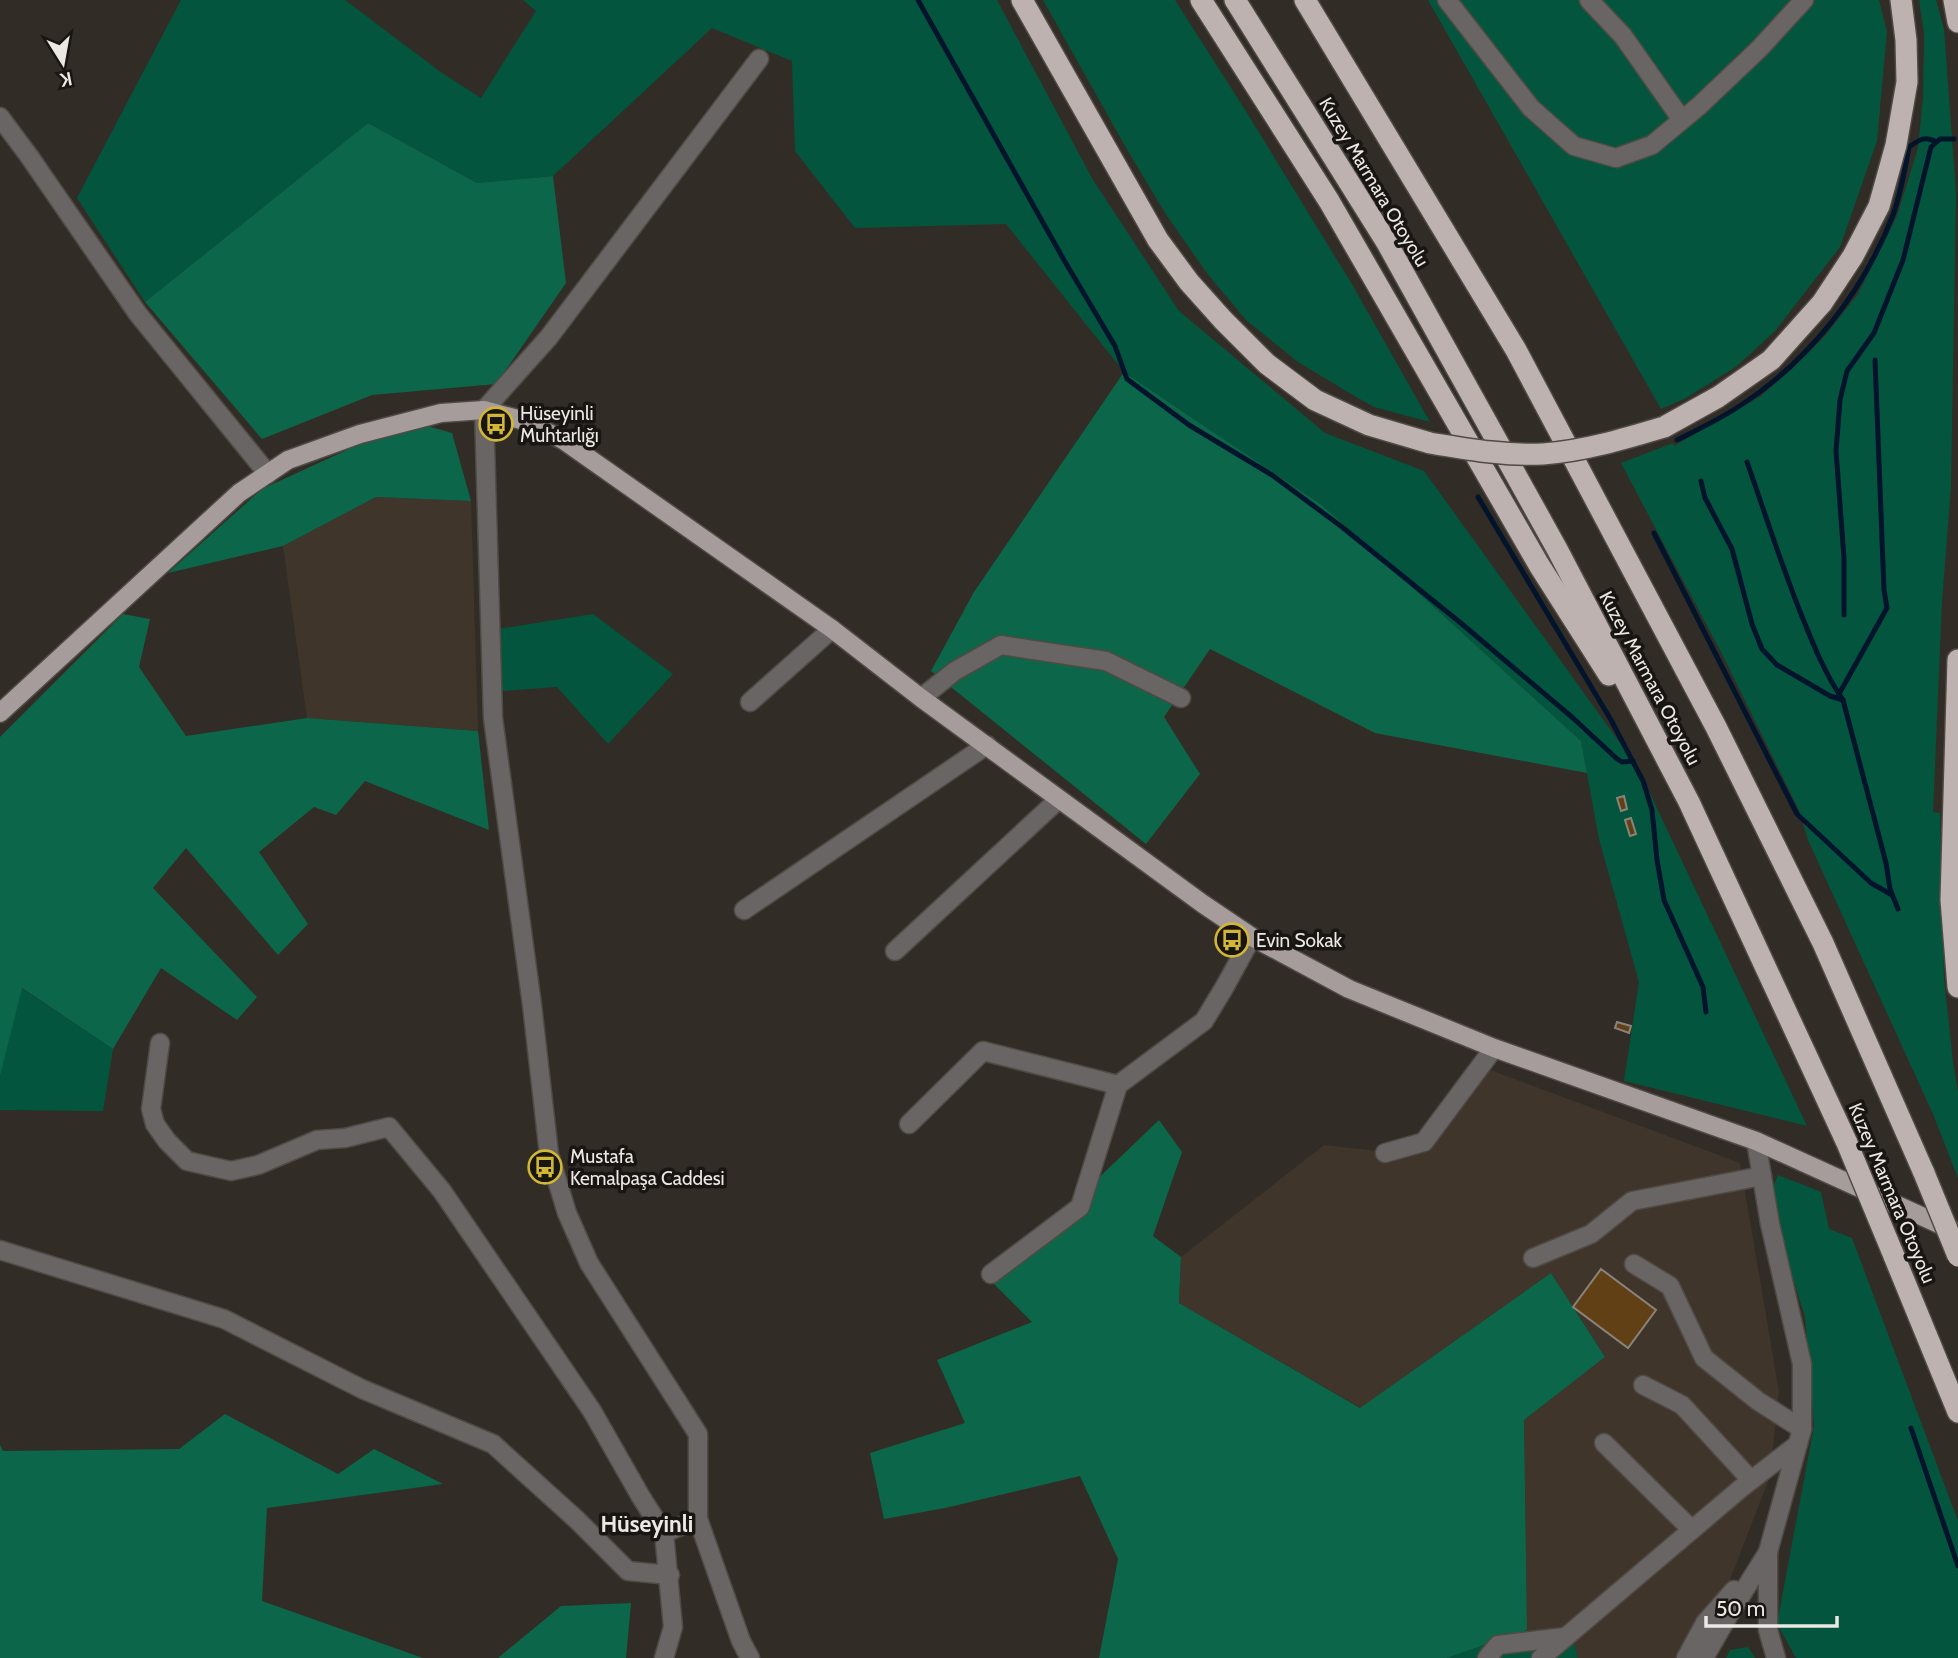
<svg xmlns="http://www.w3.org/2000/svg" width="1958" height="1658" font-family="Cabin,sans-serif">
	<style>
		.built { fill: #3f352a }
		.green { fill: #03563d }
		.forest { fill: #0c6649 }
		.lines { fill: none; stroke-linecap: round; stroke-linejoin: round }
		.stream { stroke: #02142c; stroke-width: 5 }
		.building { fill: #614015; stroke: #8a837c; stroke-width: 2 }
		.minor-casing { stroke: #504a45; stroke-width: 21 }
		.major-casing { stroke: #504a45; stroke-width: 21 }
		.highway-casing { stroke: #504a45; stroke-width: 24 }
		.minor { stroke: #6a6565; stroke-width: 18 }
		.major { stroke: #a69c9b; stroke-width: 18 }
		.highway { stroke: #bdb2b0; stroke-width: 21 }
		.highway-bridge-casing { stroke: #504a45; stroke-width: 24; stroke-linecap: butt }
		.highway-bridge { stroke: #bdb2b0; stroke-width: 21 }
		.labels { text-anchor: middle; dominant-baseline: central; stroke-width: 7; stroke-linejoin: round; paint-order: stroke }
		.street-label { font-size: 19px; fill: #ece9e5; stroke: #181513 }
		.poi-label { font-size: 19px; fill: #ece9e5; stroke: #181513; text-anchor: start }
		.quarter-label { font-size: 23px; font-weight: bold; fill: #ece9e5; stroke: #181513 }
	</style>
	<rect width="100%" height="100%" fill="#322c26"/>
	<g class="built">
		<path d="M376,497L471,501L478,731L307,718L283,546Z"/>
		<path d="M1485,1068L1740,1163L1779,1391L1770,1476L1700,1658H1578L1572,1636L1532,1645L1527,1630L1524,1420L1605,1357L1551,1273L1361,1408L1179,1303L1181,1257L1324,1145L1415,1155Z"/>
	</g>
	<g class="green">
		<path d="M181,0H345L442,73L481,98L536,11L523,0H997L1093,180L1179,311L1325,433L1424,471L1638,768L1807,1126L1624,1081L1639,982L1599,839L1581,741L1322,505L1124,372L1006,224L855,228L795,151L792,61L712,28L553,176L477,183L368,123L145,302L77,198Z"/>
		<path d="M1043,0H1175L1247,113L1353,286L1430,422L1374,407L1351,394L1298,362L1246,320L1206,272L1165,213L1125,146Z"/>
		<path d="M1428,0H1879L1887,32L1877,141L1840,247L1775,331L1737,366L1686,398L1661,409Z"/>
		<path d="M1919,0H1936L1944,29L1956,193L1951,486L1942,602L1933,812L1940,813L1944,978L1953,1062L1958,1093V1178L1933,1114L1808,840L1799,810L1722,654L1621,463L1673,443L1674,446L1761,396L1791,370L1825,336L1858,294L1897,216L1918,148L1923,98L1924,33Z"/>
		<path d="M593,614L673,674L608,744L557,687L502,691L498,629Z"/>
		<path d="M21,988L113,1049L103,1111L0,1110V1076Z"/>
		<path d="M1778,1175L1821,1192L1829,1229L1852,1238L1958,1521V1658H1796L1777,1624L1814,1426L1805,1317L1768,1199Z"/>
		<path d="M1527,1630L1532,1645L1572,1636L1578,1658H1447Z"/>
		<path d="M1748,1647L1755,1658H1726L1730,1650Z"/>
	</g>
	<g class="forest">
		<path d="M368,123L477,183L553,176L566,283L496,384L372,395L262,439L145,302Z"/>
		<path d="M1124,372L1322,505L1581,741L1587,773L1375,733L1210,649L1164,717L1200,774L1146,844L931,671L974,592Z"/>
		<path d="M410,421L452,433L471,501L376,497L283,546L168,573L262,489Z"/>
		<path d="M123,614L150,619L139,667L186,736L307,718L478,731L489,830L365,781L336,815L314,807L259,852L308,924L278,955L186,848L153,888L257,997L237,1020L161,968L113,1049L22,988L0,1076V737Z"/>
		<path d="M1159,1120L1182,1152L1153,1236L1181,1257L1179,1303L1360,1408L1551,1273L1605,1357L1524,1420L1527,1630L1447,1658H1099L1118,1559L1080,1476L945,1508L884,1519L870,1453L965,1423L937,1360L1032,1322L991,1281Z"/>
		<path d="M225,1414L338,1474L374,1449L443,1484L267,1508L262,1601L423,1658H0V1445L3,1451L179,1449Z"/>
		<path d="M631,1603L626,1658H498L561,1606Z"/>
	</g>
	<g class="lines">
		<g class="stream">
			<path d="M918,0L1064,260L1115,346L1127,379L1189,425L1272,475L1342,527L1462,624L1573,718L1616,758L1622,762L1633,761"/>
			<path d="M1677,440C1697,430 1718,420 1738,407C1808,362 1863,293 1893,215C1901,193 1905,170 1909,147C1919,140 1925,135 1936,142"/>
			<path d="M1747,462C1765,513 1781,564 1801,614C1813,644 1825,674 1843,700L1886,863L1890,889L1898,909"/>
			<path d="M1701,481L1705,498L1732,549L1752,624L1762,649L1777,665L1830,696L1843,700"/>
			<path d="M1478,497L1611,720L1643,781L1652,810L1657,860L1664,900L1703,987L1706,1012"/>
			<path d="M1654,533L1797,814L1871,883L1892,895"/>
			<path d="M1844,615V558L1836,451L1840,400L1847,371L1874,333L1903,260L1931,147L1940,139H1954"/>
			<path d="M1839,694L1887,608L1884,590L1875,360"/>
			<path d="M1911,1428L1958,1566"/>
		</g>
	</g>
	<g class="building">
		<path d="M1624,796L1627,809L1621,811L1617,798Z"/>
		<path d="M1631,818L1636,834L1630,836L1625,820Z"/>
		<path d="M1617,1022L1631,1026L1629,1033L1615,1028Z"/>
		<path d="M1601,1269L1656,1310L1628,1348L1573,1307Z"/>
	</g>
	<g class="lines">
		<defs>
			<g id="minor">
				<path d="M1447,0L1531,108L1574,146L1616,158L1652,145L1699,106L1759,49L1804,0"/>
				<path d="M1589,0L1623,36L1682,120"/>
				<path d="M0,117L29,156L138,314L268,474"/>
				<path d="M921,698L955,671L1001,645L1106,661L1181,698"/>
				<path d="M750,702L832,629"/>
				<path d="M744,910L987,745"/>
				<path d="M895,951L1059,799"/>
				<path d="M160,1043L151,1109L155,1124L167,1141L187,1161L231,1171L258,1165L317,1140L345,1138L389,1127L442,1191L592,1411L641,1497L664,1533"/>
				<path d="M909,1124L983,1051L1118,1085"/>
				<path d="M1385,1153L1424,1142L1494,1048"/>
				<path d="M0,1250L224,1319L362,1389L493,1444L577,1520L628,1571L670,1575"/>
				<path d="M1533,1258L1591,1234L1632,1201L1762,1176"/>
				<path d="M1634,1264L1670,1286L1704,1358L1758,1401L1802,1429"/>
				<path d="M991,1274L1080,1207L1118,1085L1204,1021L1224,988L1252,937"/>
				<path d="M1643,1385L1682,1405L1751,1480"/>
				<path d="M1604,1443L1692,1530"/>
				<path d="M1768,1554V1630L1776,1658"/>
				<path d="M664,1658L673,1627L664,1533L698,1519"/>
				<path d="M750,1658L741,1641L698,1519V1434L589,1263L567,1213L549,1154L532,1005L493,718L484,410L549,337L759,59"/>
				<path d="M1487,1658L1498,1645L1565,1637"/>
				<path d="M1541,1658L1740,1489L1798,1444"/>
				<path d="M1686,1658L1705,1623L1734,1590"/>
				<path d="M1704,1658L1727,1618L1768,1552L1802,1429V1364L1770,1224L1756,1141"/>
			</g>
			<path id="major" d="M0,713L239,493L288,460L360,434L441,413L484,410L525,421L563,440L832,629L921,698L1203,904L1252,937L1349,989L1494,1048L1756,1141L1952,1230"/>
			<g id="highway">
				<path d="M1022,0L1158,240L1189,282L1223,320L1267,364L1315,400L1369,425L1430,443"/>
				<path d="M1201,0L1329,201L1539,565L1609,675"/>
				<path d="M1235,0L1387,243L1557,549L1689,802L1847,1143"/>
				<path d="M1305,0L1516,350L1716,727L1823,943L1924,1173"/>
				<path d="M1954,0L1958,22"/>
				<path d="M1664,427L1718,397L1771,360L1822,303L1853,256L1879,206L1896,145L1907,82L1906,40L1901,0"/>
				<path d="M1958,660L1951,900L1958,987"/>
				<path d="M1894,1256L1958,1412"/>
			</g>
		</defs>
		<use href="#minor" class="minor-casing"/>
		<use href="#major" class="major-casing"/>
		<use href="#highway" class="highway-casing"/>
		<use href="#minor" class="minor"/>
		<use href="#major" class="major"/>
		<use href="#highway" class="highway"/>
		<defs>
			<g id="highway-bridge">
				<path d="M1430,443C1467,449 1505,456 1543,454C1584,451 1624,439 1664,427"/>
				<path d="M1847,1143L1894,1256"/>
				<path d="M1924,1173L1958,1256"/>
			</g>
		</defs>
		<use href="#highway-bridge" class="highway-bridge-casing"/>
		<use href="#highway-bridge" class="highway-bridge"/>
	</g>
	<defs>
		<symbol id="bus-ring" viewBox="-11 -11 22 22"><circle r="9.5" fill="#181513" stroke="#d2b735" stroke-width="1.5"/><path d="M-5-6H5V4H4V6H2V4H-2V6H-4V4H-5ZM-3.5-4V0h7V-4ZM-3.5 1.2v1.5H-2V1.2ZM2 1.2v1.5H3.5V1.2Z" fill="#d2b735"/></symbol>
	</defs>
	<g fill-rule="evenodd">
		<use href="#bus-ring" x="477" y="405" width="38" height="38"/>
		<use href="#bus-ring" x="1213" y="921" width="38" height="38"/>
		<use href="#bus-ring" x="526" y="1148" width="38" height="38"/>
	</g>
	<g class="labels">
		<g class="street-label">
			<text transform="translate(1374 182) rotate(59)">Kuzey Marmara Otoyolu</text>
			<text transform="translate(1650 678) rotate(62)">Kuzey Marmara Otoyolu</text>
			<text transform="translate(1892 1193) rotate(67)">Kuzey Marmara Otoyolu</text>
		</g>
		<g class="poi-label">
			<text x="520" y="413">Hüseyinli<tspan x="520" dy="22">Muhtarlığı</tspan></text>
			<text x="1256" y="940">Evin Sokak</text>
			<text x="570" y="1156">Mustafa<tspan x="570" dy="22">Kemalpaşa Caddesi</tspan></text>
		</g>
		<g class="quarter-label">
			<text x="647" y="1524">Hüseyinli</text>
		</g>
	</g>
	<g transform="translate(63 63) rotate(169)" stroke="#181513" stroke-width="5" paint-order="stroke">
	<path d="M0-5L12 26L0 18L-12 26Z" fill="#ece9e5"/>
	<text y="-10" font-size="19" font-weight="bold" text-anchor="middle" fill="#ece9e5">K</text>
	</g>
	<path d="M1706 1616v10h131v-10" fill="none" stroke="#ece9e5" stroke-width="3.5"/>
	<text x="1716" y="1616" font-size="21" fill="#ece9e5" stroke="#181513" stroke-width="5" paint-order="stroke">50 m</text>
</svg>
